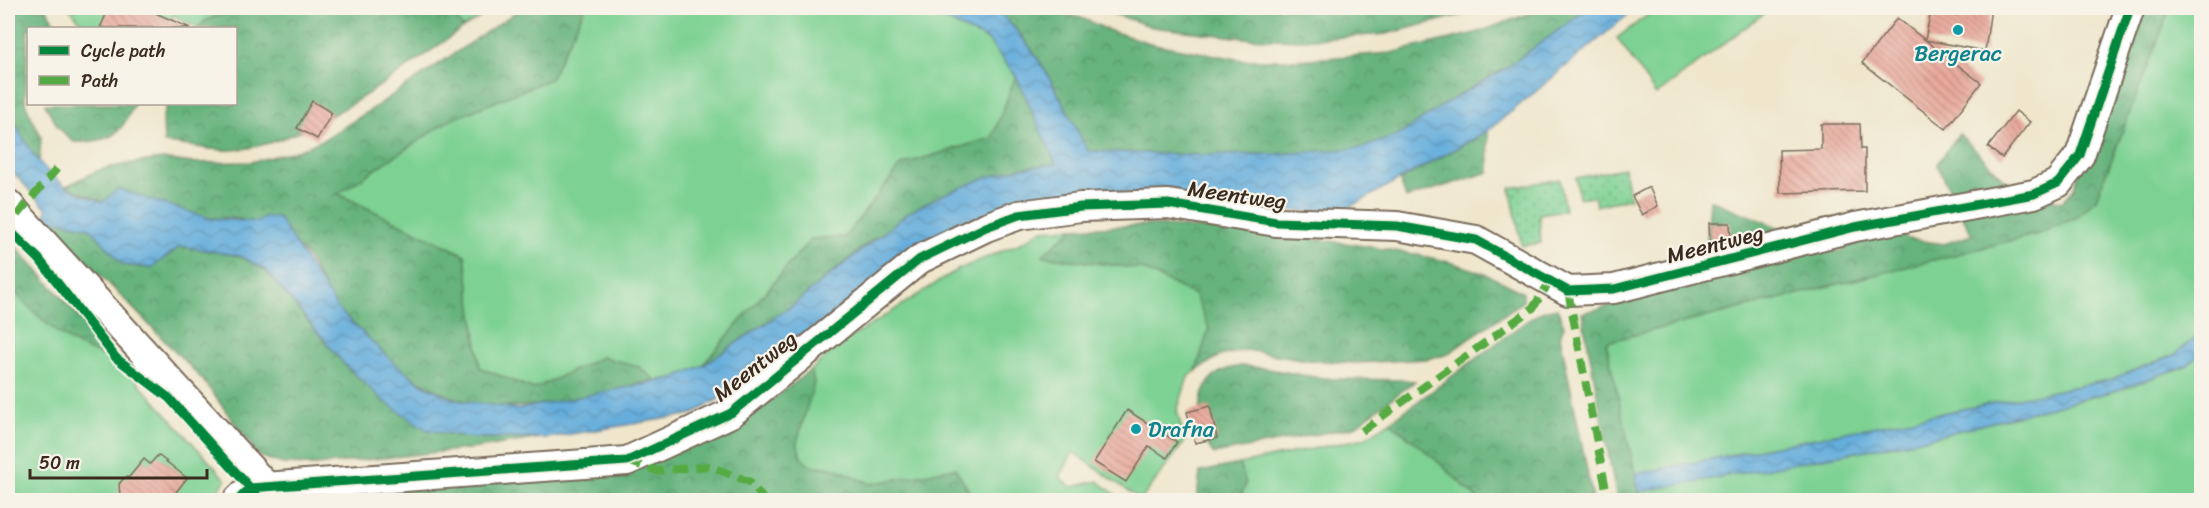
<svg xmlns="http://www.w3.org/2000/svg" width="2209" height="508" font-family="Sriracha,sans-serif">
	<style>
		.green { fill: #7dd193; stroke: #5c7e58; stroke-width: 1.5 }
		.forest { fill: url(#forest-crowns); stroke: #506e4e; stroke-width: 1.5 }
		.garden { fill: url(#garden-dots); stroke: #5c7e58; stroke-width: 1.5 }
		.water { fill: url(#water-waves); stroke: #506c7d; stroke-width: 1.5 }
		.building { fill: url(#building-back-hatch) }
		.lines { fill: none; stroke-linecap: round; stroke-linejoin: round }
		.minor-casing { stroke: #7a6c5b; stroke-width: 32 }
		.minor { stroke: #fff; stroke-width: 28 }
		.quiet { stroke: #55ab43; stroke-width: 8; stroke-dasharray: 15 8; stroke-linecap: butt }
		.cycleway-casing { stroke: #f7f3e8; stroke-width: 13 }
		.cycleway { stroke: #00873e; stroke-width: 9 }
		.culture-dot { fill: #0f9aa8; stroke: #f7f3e8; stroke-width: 2 }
		.labels { text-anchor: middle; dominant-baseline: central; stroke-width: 4.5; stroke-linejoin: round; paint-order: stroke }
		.culture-label { font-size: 22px; fill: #0d838f; stroke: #f7f3e8 }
		.street-label { font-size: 22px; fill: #3b2a1e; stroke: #f7f3e8 }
	</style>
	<defs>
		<pattern id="forest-crowns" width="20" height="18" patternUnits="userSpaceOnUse" patternTransform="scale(1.5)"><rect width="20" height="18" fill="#66b37d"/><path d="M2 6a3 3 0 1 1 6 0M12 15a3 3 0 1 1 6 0" fill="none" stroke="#559266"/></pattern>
		<pattern id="garden-dots" width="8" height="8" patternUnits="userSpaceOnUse" patternTransform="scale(1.5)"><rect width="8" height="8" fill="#7dd193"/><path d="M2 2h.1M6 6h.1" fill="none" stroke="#68aa77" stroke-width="1.8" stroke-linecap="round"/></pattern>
		<pattern id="water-waves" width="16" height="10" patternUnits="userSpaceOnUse" patternTransform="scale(1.5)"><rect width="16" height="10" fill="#65addc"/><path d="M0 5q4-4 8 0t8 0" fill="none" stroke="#548db2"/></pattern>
		<pattern id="building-back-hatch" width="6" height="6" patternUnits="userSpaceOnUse" patternTransform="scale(1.5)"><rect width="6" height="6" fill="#e9aa9d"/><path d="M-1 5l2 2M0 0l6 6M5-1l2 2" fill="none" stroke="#be8b7f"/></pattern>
	</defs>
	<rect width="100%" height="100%" fill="#f7f3e8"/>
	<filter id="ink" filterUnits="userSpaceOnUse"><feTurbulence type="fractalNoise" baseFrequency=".0167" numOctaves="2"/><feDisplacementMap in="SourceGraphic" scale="12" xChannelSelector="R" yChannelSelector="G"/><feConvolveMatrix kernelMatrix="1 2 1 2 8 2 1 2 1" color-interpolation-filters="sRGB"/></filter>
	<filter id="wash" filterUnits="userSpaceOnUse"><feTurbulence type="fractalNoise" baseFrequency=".008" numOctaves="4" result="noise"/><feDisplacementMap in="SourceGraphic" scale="24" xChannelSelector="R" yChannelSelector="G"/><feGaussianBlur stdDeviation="1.35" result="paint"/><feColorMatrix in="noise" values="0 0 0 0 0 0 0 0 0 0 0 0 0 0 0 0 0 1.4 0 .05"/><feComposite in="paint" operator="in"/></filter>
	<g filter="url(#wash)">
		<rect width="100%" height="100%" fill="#efe6cc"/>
		<g class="green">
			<path d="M69,8H236L205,21L198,28L173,15L167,28H86Z"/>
			<path d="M448,8H495L463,28Z"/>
			<path d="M585,8H920L988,40L1016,76L992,138L901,165L845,237L811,239L702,366L673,378L655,380L639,367L602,357L534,389L480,368L465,255L338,194L448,121L550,79Z"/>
			<path d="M1657,8H1771L1656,95L1617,38Z"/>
			<path d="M2170,8H2201V333L2174,355L2109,380L1635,474L1606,342L2041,233L2107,172Z"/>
			<path d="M1073,228L1043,256L1142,269L1195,295L1209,328L1196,371L1188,377L1177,411L1185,441L1141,500L1073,452L1060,477L1071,487L1098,481L1122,500H974L955,468L871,485L837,469L810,465L801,458L797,442L799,427L814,383L811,370L839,345L957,270L1023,242L1041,230Z"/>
			<path d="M8,248L100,355L115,357L226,480L210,500H8Z"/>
			<path d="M2201,353V500H1641L1639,492L1925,439L2118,390L2188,365Z"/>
			<path d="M1390,422L1433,457L1479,500H1240L1246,483L1239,464L1365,438Z"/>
		</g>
		<g class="forest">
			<path d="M13,8H46L57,28H28L25,103L41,138L39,164C31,149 18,134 13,119C1,85 8,43 13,8Z"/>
			<path d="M236,8H448L463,28C404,69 296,154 222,150C203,149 183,144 164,143L163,116L167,104H236V28H198L205,21Z"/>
			<path d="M522,8H585L550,79L448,121L338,194L465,255L480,368L534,389L602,357L639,367L655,380C510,417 449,432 340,311C324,294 315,261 298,247C279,231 256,221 232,218C225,217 217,219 209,218C183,214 145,197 119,189L104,202L66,186L99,170L132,163L163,159L192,163L251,162L300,150L325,139L363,115Z"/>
			<path d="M994,8H1037L1079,17L1108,30L1153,44L1243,60H1298L1391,53L1479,32L1544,8H1589L1506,68L1448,102L1399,135L1362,148L1280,154L1193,155L1088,151C1061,100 1038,45 994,8Z"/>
			<path d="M1096,8H1482L1485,9L1386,34L1299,40L1244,38L1153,27Z"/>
			<path d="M2139,8H2170L2096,199L2077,217L2041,233L1606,342L1641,500H1617L1582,313L1704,281L1710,200L1841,252L1867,217L1908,239L1944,244L1972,235L1937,164L1959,134L2014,189L2062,202L2073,190Z"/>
			<path d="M1016,76L1056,164L1019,168L873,239L794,304L702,366L811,239L845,237L901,165L992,138Z"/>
			<path d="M45,104H134C121,136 110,142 74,142L58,127Z"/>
			<path d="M1488,131L1489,172L1406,198L1400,180Z"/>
			<path d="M45,218L90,228L123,265L151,268L181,246L240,256L265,270L344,364L385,402L473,438H540L478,448L316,465L283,464L259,456L203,380Z"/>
			<path d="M1148,225C1223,229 1297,235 1371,247C1430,257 1470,262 1523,293V301L1446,355L1426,359L1356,363L1307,360L1247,350L1219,356L1196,371L1209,328L1195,295L1142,269L1042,256L1073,228Z"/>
			<path d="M8,238L20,251L115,357C70,352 39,317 9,287Z"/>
			<path d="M1557,308L1564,326L1560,336L1593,500H1479L1433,457L1390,422L1524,323L1543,311Z"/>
			<path d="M1241,366C1269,367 1295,375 1323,378C1354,381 1385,378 1415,381L1354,427L1214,454C1199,436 1194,398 1211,379C1219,370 1230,368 1241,366Z"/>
			<path d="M811,370L814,383L797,442L801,458L810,465L837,469L871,484L955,468L974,500H307L305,496L477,480L739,425Z"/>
			<path d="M1239,464L1246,483L1240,500H1197L1200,472Z"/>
		</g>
		<g class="garden">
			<path d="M1624,168L1630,198L1596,206L1594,196L1579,198L1576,178Z"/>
			<path d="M1560,179L1565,210L1539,214L1541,243L1522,246L1510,188Z"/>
		</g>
		<g class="water">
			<path d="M920,8H994C1038,45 1061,100 1088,151L1193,155L1280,154L1362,148L1399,135L1448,102L1506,68L1589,8H1636L1488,131L1346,209L1299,211L1125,193L1053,195L996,211L864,294L734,390L693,414L547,438H473L427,430L385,402L344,364L266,270L240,256L181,246L151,268L123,265L90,228L45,218L47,209L8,167V101C17,133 37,166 64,185C75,193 91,197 103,202L118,189L209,218L258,222L264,217H278L338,309L392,361L422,384L456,400L519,409L673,378L702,366L794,304L908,213L940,196L982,179L1019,168L1056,164L1016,76L988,40Z"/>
			<path d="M2201,333V353L2188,365L2118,390L1925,439L1639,492L1635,474L2109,380L2174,355Z"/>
		</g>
		<g id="blocks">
			<g class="building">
				<path d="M109,8H144L190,28H100Z"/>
				<path d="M1958,8H1991L1985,51L1925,40L1981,83L1946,129L1862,63L1897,18L1925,40L1931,11L1957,15Z"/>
				<path d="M312,101L332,113L317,139L297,128Z"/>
				<path d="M2016,111L2030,122L2002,158L1988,147Z"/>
				<path d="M1821,124H1860L1861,149H1865V191L1780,193L1779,150L1821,149Z"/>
				<path d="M1649,187L1658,206L1642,215L1632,196Z"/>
				<path d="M1709,223H1730L1731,242L1710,244Z"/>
				<path d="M1210,406L1217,438L1195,443L1187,412Z"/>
				<path d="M1127,410L1177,442L1167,458L1149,446L1126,482L1094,462Z"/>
				<path d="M158,455L187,478L169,501H126L120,496L119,484L124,478L129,477L144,459L150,464Z"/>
			</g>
		</g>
	</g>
	<g filter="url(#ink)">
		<use href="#blocks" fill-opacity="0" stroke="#7a6c5b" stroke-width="1.5"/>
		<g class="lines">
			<defs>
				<g id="minor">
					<path d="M8,204L276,497"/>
					<path d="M238,500L250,488L627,461L731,413L920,259L986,227L1019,215L1081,207L1168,204L1276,222L1397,226L1476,240L1568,291L1614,289L1855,227L2034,194L2058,183L2080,155L2130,8"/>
				</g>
			</defs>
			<use href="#minor" class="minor-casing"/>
			<use href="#minor" class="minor"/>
			<g class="quiet">
				<path d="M17,215L61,164"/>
				<path d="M1568,291L1608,500"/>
				<path d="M1362,431L1533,308L1549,283"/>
				<path d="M627,461L657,471L709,466L750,482L764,500"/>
			</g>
			<defs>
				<g id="cycleway">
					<path d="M8,229L39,259L116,358L169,398L261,500"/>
					<path d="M238,500L250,488L627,461L731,413L920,259L986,227L1019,215L1081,207L1168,204L1276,222L1397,226L1476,240L1568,291L1614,289L1855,227L2034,194L2058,183L2080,155L2130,8"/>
				</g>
			</defs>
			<use href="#cycleway" class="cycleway-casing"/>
			<use href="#cycleway" class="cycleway"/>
		</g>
	</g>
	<g class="culture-dot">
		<circle cx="1958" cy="30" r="6"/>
		<circle cx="1136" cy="429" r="6"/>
	</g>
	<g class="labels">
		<g class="culture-label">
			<text x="1958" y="53">Bergerac</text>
			<text x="1148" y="429" text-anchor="start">Drafna</text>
		</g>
		<g class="street-label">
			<text transform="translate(1237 195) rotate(8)">Meentweg</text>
			<text transform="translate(1715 244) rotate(-14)">Meentweg</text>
			<text transform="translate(755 366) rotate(-38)">Meentweg</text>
		</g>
	</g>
	<rect width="2209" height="508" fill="none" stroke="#f7f3e8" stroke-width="30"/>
	<rect x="27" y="27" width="210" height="78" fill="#f7f3e8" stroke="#aca397" stroke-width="1.5"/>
	<rect x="39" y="46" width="30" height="9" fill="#00873e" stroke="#aca397" stroke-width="1.5"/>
	<text x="81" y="57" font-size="18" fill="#3b2a1e">Cycle path</text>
	<rect x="39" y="76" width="30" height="9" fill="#55ab43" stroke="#aca397" stroke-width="1.5"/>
	<text x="81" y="87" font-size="18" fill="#3b2a1e">Path</text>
	<path d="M30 469v9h177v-9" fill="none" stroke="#3b2a1e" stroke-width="3"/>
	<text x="39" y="469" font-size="18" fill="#3b2a1e" stroke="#f7f3e8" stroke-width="4.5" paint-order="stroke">50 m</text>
</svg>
